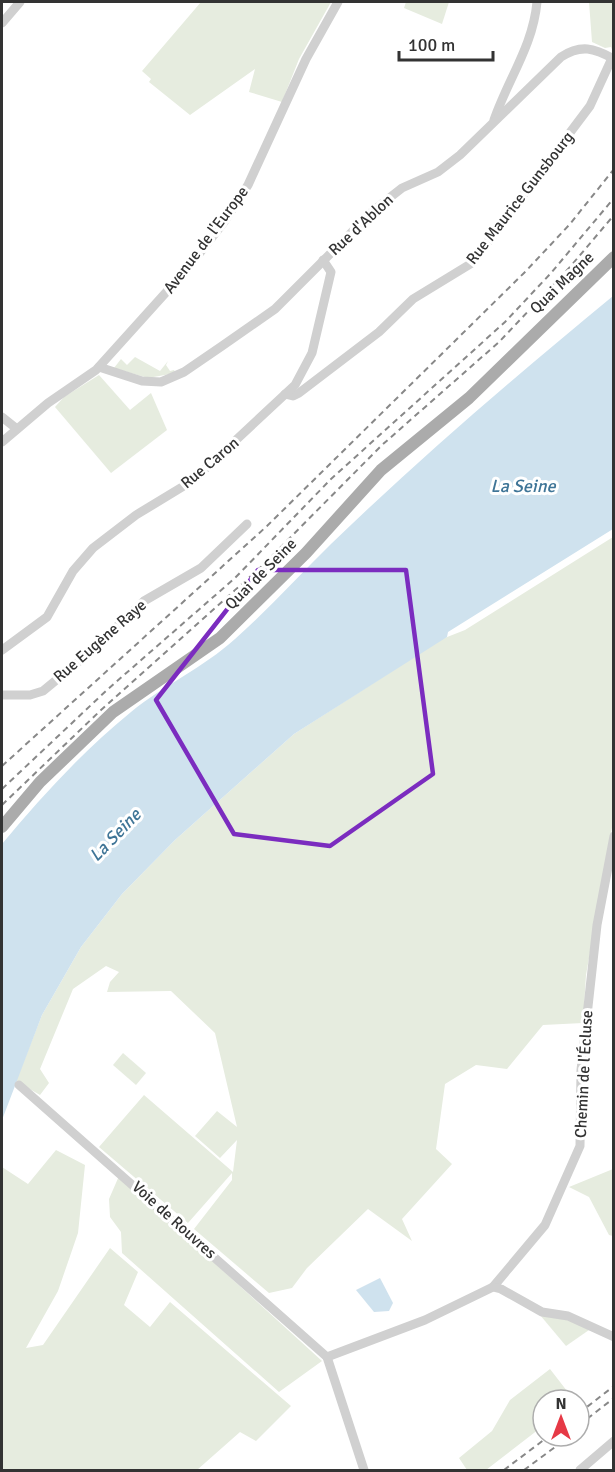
<svg xmlns="http://www.w3.org/2000/svg" width="615" height="1472" font-family="Signika,sans-serif">
	<style>
		.green { fill: #e6ecdf }
		.water { fill: #cfe2ee }
		.lines { fill: none; stroke-linecap: round; stroke-linejoin: round }
		.minor { stroke: #d0d0d0; stroke-width: 9 }
		.major { stroke: #ababab; stroke-width: 12 }
		.rail { stroke: #888; stroke-width: 2; stroke-dasharray: 6 4.5; stroke-linecap: butt }
		.marked { fill: none; stroke: #7b2cbf; stroke-width: 4.5; stroke-linejoin: round }
		.labels { text-anchor: middle; dominant-baseline: central; stroke-width: 6; stroke-linejoin: round; paint-order: stroke }
		.street-label { font-size: 16px; fill: #333; stroke: #fff }
		.water-label { font-size: 18px; font-style: italic; fill: #3f7597; stroke: #fff }
	</style>
	<rect width="100%" height="100%" fill="#fff"/>
	<g class="green">
		<path d="M201,2H331L299,59L282,102L249,92L255,69L190,115L149,82L151,79L142,71Z"/>
		<path d="M406,2H449L442,24L404,8Z"/>
		<path d="M589,2H613V52L611,47L605,48L592,42Z"/>
		<path d="M135,357L160,371L168,361L166,365L170,371L174,370L176,373L148,378L114,368L121,359L127,365Z"/>
		<path d="M99,375L130,410L151,393L167,430L111,473L55,407L64,397Z"/>
		<path d="M613,537V822L586,975L583,1023L543,1025L507,1069L476,1065L445,1084L436,1149L452,1164L402,1219L412,1241L368,1209L307,1268L292,1288L269,1293L194,1229L232,1180V1173L188,1223L99,1147L144,1095L233,1172L237,1140L220,1158L195,1136L217,1111L237,1127L215,1033L171,991L107,992L110,982L119,972L106,966L73,989L40,1069L49,1083L40,1095L16,1081L42,1015L81,947L122,894L175,840L294,734L442,639L465,630Z"/>
		<path d="M123,1053L146,1073L136,1085L113,1065Z"/>
		<path d="M56,1150L85,1165L78,1233L58,1291L26,1348L43,1345L110,1248L138,1272L124,1305L150,1327L170,1302L291,1406L256,1441L240,1432L197,1470H2V1167L28,1184Z"/>
		<path d="M613,1169V1236L609,1235L589,1197L569,1187Z"/>
		<path d="M119,1176L322,1361L279,1392L122,1253L121,1232L110,1217L109,1199Z"/>
		<path d="M540,1315L566,1318L589,1330L566,1346Z"/>
		<path d="M550,1369L574,1400H543V1426L486,1470H467L459,1458L492,1431L510,1400Z"/>
	</g>
	<g class="water">
		<path d="M613,296V529L448,632L447,637L294,734L175,840L122,894L81,947L42,1015L2,1120V844C41,797 83,751 131,712C164,685 203,668 235,639C269,609 299,575 331,544C421,457 517,375 613,296Z"/>
		<path d="M380,1278L393,1303L389,1311L374,1312L356,1290Z"/>
	</g>
	<g class="lines">
		<g class="minor">
			<path d="M2,23L20,2"/>
			<path d="M494,120C508,79 533,46 537,2"/>
			<path d="M99,367L142,381L161,382L184,372L222,346L275,309L374,210L402,188L438,172L460,155L561,57C581,44 594,48 614,59"/>
			<path d="M285,394L293,396L299,393L379,332L413,299L472,263L590,106L612,58"/>
			<path d="M2,417L17,429"/>
			<path d="M2,442L48,403L96,370L188,268L224,222L248,185L306,59L338,2"/>
			<path d="M2,650L47,617L73,571L93,548L136,515L192,481L295,385L312,353L331,272L323,260"/>
			<path d="M2,695H30L43,691L89,653L144,601L201,568L247,524"/>
			<path d="M19,1085L327,1357"/>
			<path d="M493,1287L545,1225L580,1146L581,1070L597,925L614,836"/>
			<path d="M327,1357L425,1320L493,1287L501,1289L542,1312L568,1316L614,1337"/>
			<path d="M327,1357L364,1470"/>
			<path d="M580,1470L614,1441"/>
		</g>
		<path class="major" d="M2,827L40,782L113,712L220,638L306,553L381,470L469,398L614,257"/>
		<g class="rail">
			<path d="M2,766L267,526L526,271L570,224L614,169"/>
			<path d="M2,789L108,689L235,578L331,479L505,322L551,273L614,198"/>
			<path d="M2,805L101,710L262,566L382,445L499,342L570,267L614,215"/>
			<path d="M579,1413L614,1386"/>
			<path d="M579,1425L614,1398"/>
			<path d="M504,1470L549,1436"/>
			<path d="M524,1470L570,1436"/>
		</g>
	</g>
	<path class="marked" d="M258,570H406L433,774L330,846L234,834L156,700Z"/>
	<g class="labels">
		<g class="street-label">
			<text transform="translate(520 198) rotate(-52)">Rue Maurice Gunsbourg</text>
			<text transform="translate(361 225) rotate(-43)">Rue d'Ablon</text>
			<text transform="translate(206 240) rotate(-53)">Avenue de l'Europe</text>
			<text transform="translate(562 283) rotate(-44)">Quai Magne</text>
			<text transform="translate(210 463) rotate(-40)">Rue Caron</text>
			<text transform="translate(261 574) rotate(-45)">Quai de Seine</text>
			<text transform="translate(100 641) rotate(-41)">Rue Eugène Raye</text>
			<text transform="translate(584 1074) rotate(-87)">Chemin de l'Écluse</text>
			<text transform="translate(174 1220) rotate(42)">Voie de Rouvres</text>
		</g>
		<g class="water-label">
			<text x="523" y="486">La Seine</text>
			<text transform="translate(115 835) rotate(-46)">La Seine</text>
		</g>
	</g>
	<rect width="615" height="1472" fill="none" stroke="#333333" stroke-width="6"/>
	<g transform="translate(561 1418)"><circle r="28" fill="#ffffff" stroke="#adadad" stroke-width="1.5"/>
	<path d="M0-4.5L10 22L0 15L-10 22Z" fill="#e63946"/>
	<text y="-9" font-size="16" font-weight="bold" text-anchor="middle" fill="#333333">N</text>
	</g>
	<path d="M399 51v9h94v-9" fill="none" stroke="#333333" stroke-width="3"/>
	<text x="408" y="51" font-size="18" fill="#333333" stroke="#ffffff" stroke-width="4.5" paint-order="stroke">100 m</text>
</svg>
